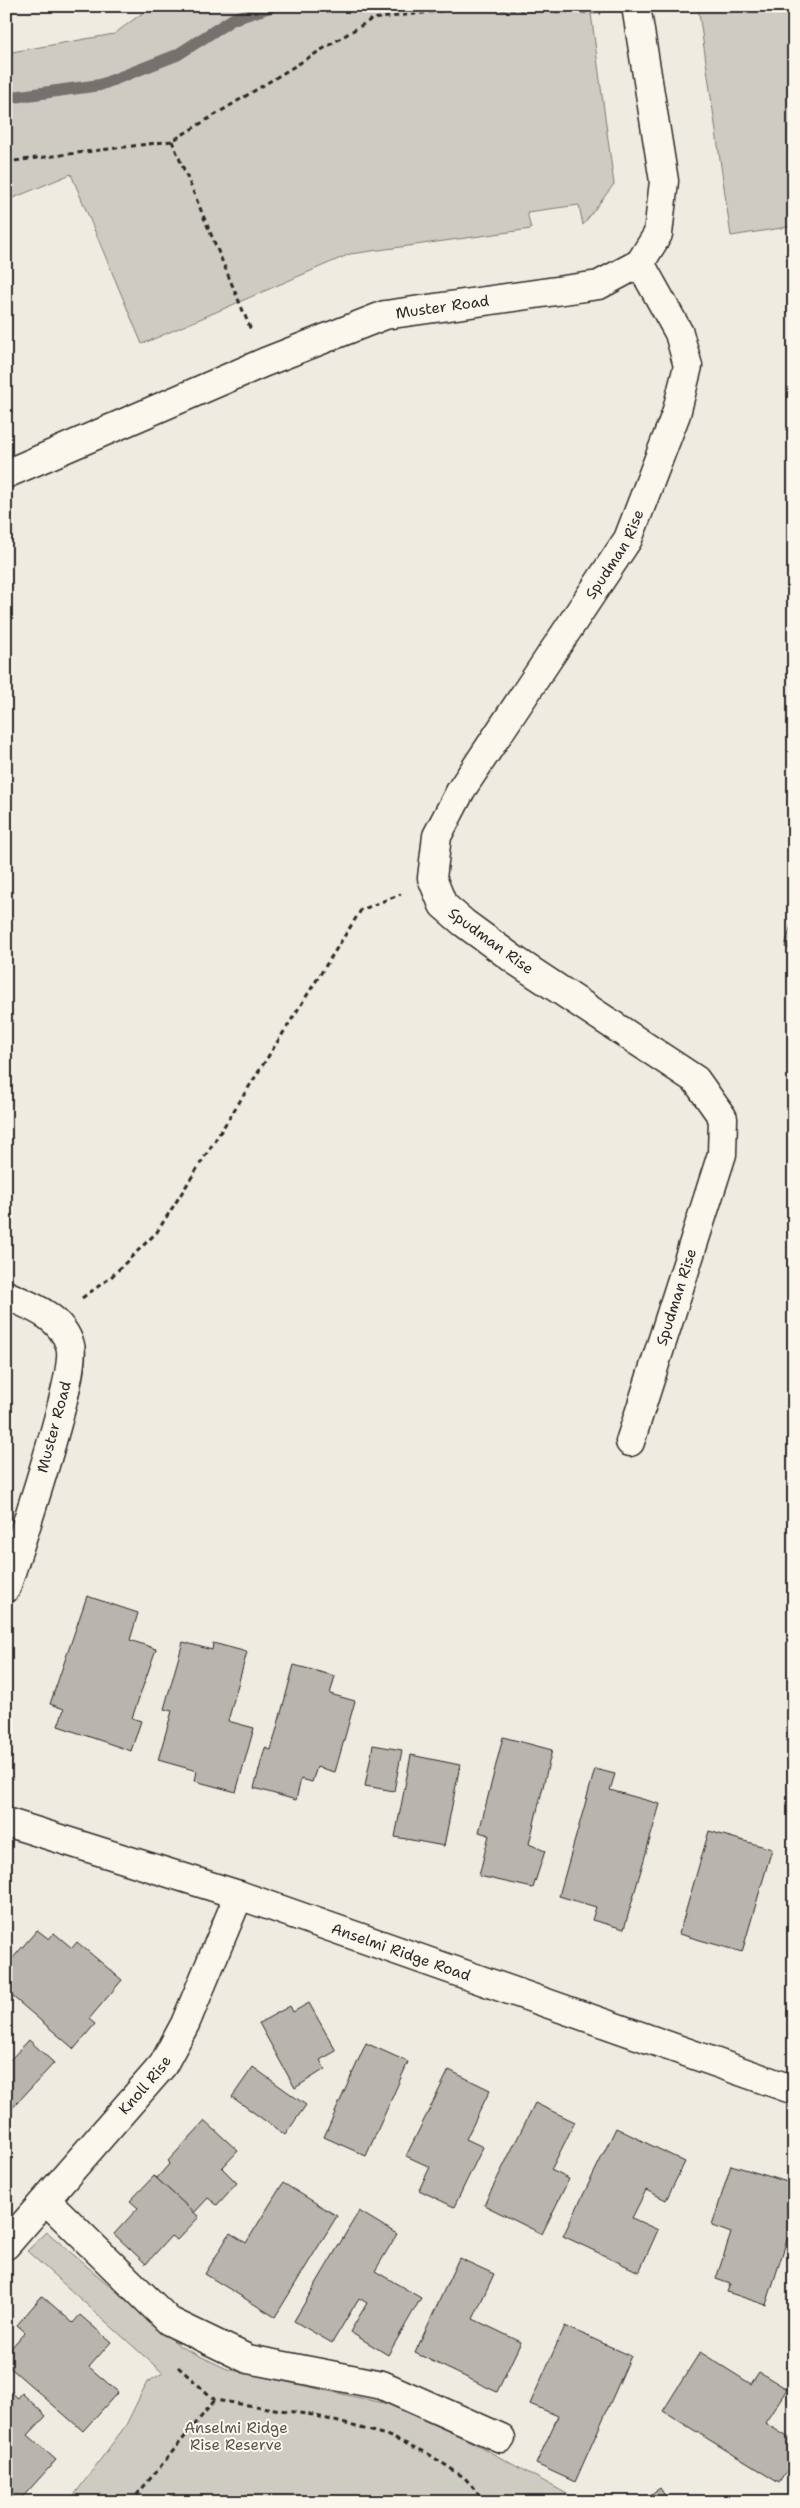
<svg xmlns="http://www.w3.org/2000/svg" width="800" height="2508" font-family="'Shantell Sans',sans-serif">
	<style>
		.green { fill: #cecbc2; stroke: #7c7b76 }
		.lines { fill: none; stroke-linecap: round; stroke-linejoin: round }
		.stream { stroke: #74726e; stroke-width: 12 }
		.building { fill: #b8b5ae; stroke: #2b2b2b }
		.street-casing { stroke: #2b2b2b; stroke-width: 31 }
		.secondary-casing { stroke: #2b2b2b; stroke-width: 31 }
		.path { stroke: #2b2b2b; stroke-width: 3; stroke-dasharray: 5 4; stroke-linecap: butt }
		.street { stroke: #fbf7ec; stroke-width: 28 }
		.secondary { stroke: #fbf7ec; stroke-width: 28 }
		.labels { text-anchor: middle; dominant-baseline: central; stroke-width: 4; stroke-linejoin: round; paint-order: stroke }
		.street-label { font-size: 15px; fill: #2b2b2b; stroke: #fbf7ec }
		.park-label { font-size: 15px; fill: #545351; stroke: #fbf7ec }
	</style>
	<rect width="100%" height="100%" fill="#eeebe0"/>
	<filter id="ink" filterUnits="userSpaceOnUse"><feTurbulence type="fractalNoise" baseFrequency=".02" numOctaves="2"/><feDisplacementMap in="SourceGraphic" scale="10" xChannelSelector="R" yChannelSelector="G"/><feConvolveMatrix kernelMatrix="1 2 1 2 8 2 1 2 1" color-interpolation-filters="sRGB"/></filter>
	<g filter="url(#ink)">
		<g class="green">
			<path d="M152,6H590L614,184L583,225L579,205L527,212L531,229L350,254L142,344L71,174L6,201V53L114,34Z"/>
			<path d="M698,6H794V226L731,236Z"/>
			<path d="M47,2232L181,2347L227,2369L388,2404L466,2439L582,2502H69L126,2425L147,2382L163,2373L27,2251Z"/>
		</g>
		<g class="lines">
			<path class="stream" d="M6,98L100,85L177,55L233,19L273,6"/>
		</g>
		<g class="building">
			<path d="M794,913V950L785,947Z"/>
			<path d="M87,1596L138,1613L130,1640L156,1649L132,1718L141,1721L131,1751L58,1726L64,1709L50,1704Z"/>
			<path d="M183,1642L212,1650L213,1643L247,1652L228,1721L254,1728L236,1792L195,1781L197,1771L158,1760L172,1711L164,1709Z"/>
			<path d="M294,1665L335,1676L330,1694L355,1701L335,1772L317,1767L312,1782L301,1779L296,1800L254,1788L265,1748L271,1750Z"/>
			<path d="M503,1737L552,1750L529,1844L545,1851L533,1888L479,1876L489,1835L479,1832Z"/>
			<path d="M373,1745L402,1750L394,1791L365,1786Z"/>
			<path d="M411,1755L460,1765L444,1846L395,1837Z"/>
			<path d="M595,1769L615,1774L610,1790L660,1804L624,1929L592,1920L596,1907L559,1896Z"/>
			<path d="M709,1831L772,1849L742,1952L679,1934Z"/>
			<path d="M37,1930L49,1939L54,1933L72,1948L77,1942L122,1980L89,2019L95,2024L74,2049L6,1991V1966Z"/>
			<path d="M309,2003L336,2051L320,2060L325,2069L295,2088L259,2023L290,2006L293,2012Z"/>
			<path d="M29,2040L54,2063L6,2115V2056L10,2060Z"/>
			<path d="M366,2043L408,2062L366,2156L324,2137Z"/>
			<path d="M253,2067L306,2105L285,2135L232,2097Z"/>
			<path d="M449,2070L490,2090L466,2139L483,2147L454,2207L419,2190L430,2167L406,2156Z"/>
			<path d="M535,2103L575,2122L551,2170L569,2179L542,2234L484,2205Z"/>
			<path d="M205,2121L238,2151L222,2168L237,2183L217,2205L208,2198L194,2213L154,2176L157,2178L170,2163L168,2161Z"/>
			<path d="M616,2128L685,2162L666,2200L646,2190L632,2218L658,2230L639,2272L563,2236Z"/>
			<path d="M731,2165L794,2184V2218L766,2305L727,2292L730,2284L716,2279L731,2233L712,2226Z"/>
			<path d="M154,2176L199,2217L177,2240L171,2236L146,2264L114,2234L138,2208L130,2201Z"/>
			<path d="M283,2183L337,2216L275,2317L205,2274L230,2233L246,2243Z"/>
			<path d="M359,2211L397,2234L375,2271L421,2298L388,2355L350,2332L367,2303L359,2298L332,2343L294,2321Z"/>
			<path d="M459,2258L494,2274L473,2319L521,2342L497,2392L415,2353Z"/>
			<path d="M42,2296L73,2323L80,2315L111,2342L89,2367L118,2392L83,2431L6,2364V2354L25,2332L17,2325Z"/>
			<path d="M565,2326L631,2356L575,2482L536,2464L558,2416L530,2404Z"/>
			<path d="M700,2352L751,2384L759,2372L787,2389L765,2423L794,2441V2459L779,2483L663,2411Z"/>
			<path d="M6,2388L18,2398L22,2393L46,2416L28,2435L56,2460L19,2501L6,2490Z"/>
			<path d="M660,2488L669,2502H640Z"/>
		</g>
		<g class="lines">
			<defs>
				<g id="street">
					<path id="s1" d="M6,474L265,362L385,315L599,285L640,263L658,234L664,181L636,6"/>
					<path d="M6,1295C31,1306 61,1316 70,1345C79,1373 18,1549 6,1588"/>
					<path id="s2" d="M630,1442L722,1154L723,1118L696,1080L516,961L464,923L443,905L432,878L437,836L461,790L628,539L676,414L688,366L679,333L640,263"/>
					<path d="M47,2201L169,2321L248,2359L382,2385L501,2438"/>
					<path id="s3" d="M6,2245L163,2065L185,2024L239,1895"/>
				</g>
				<g id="secondary">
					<path id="s4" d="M6,1822L239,1895L794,2090"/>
				</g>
			</defs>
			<use href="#street" class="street-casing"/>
			<use href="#secondary" class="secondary-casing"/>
			<g class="path">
				<path d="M172,141L251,330"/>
				<path d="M6,162L172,141L372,19L466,8L601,13"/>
				<path d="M82,1298L110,1278L157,1232L361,910L401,894"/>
				<path d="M178,2367L215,2400L313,2415L386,2435L427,2453L465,2478L485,2502"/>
				<path d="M131,2502L215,2400"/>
			</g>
			<use href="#street" class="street"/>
			<use href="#secondary" class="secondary"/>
		</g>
	</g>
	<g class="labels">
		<g class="street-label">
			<text stroke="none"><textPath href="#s1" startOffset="469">Muster Road</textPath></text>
			<text stroke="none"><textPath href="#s2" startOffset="1098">Spudman Rise</textPath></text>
			<text transform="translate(491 941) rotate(36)">Spudman Rise</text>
			<text stroke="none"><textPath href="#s2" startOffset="152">Spudman Rise</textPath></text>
			<text transform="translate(54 1427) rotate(-75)">Muster Road</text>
			<text stroke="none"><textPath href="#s4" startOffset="416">Anselmi Ridge Road</textPath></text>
			<text stroke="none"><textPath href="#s3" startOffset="212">Knoll Rise</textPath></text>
		</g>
		<g class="park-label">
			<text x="236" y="2428">Anselmi Ridge<tspan x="236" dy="17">Rise Reserve</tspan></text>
		</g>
	</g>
	<rect width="800" height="2508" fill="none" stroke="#fbf7ec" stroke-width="25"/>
	<rect x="12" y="12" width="775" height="2483" fill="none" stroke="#2b2b2b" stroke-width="2" filter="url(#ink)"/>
</svg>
